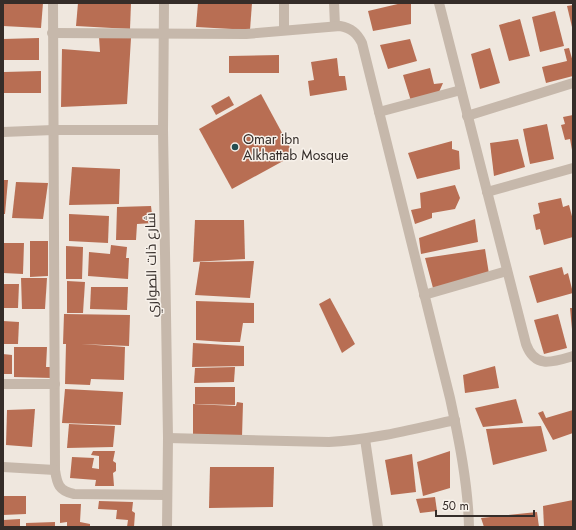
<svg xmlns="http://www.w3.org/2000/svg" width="576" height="530" font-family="Jost,Cairo,sans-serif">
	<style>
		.building { fill: #b86e53 }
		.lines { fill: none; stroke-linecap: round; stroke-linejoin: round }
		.minor { stroke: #c6b8ab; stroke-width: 10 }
		.poi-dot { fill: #244d51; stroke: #f7f1ea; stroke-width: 1.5 }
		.labels { text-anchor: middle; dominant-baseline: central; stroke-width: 3; stroke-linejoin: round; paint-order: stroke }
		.poi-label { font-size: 14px; fill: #352d29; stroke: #f7f1ea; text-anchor: start }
		.street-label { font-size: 14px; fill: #352d29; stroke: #f7f1ea }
	</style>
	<rect width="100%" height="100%" fill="#efe7de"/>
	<g class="building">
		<path d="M3,3H43L41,28L3,26Z"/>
		<path d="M78,3H131L130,29L76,26Z"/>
		<path d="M198,3H252L250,30L196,27Z"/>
		<path d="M402,3H411V24L373,31L368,11Z"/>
		<path d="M573,5V27H572L567,6Z"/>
		<path d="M555,11L564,46L540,52L532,17Z"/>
		<path d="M520,19L530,56L509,61L499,25Z"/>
		<path d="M99,37L131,38L127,104L61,107L62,49L100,52Z"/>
		<path d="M39,38V60H3V39Z"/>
		<path d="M410,39L417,61L388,69L380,45Z"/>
		<path d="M490,48L500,83L480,89L471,54Z"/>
		<path d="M569,48L573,62V76L546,83L542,67L567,61L564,49Z"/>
		<path d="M279,55V73H229V56Z"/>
		<path d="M337,58L339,76H345L347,90L310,96L308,81L314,80L311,62Z"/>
		<path d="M430,68L434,84L443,83L439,92L411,101L403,75Z"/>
		<path d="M41,71V93H4V72Z"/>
		<path d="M261,94L294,155L232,189L199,129Z"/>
		<path d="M229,96L234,105L216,115L211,106Z"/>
		<path d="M573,115V150H572L570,139L565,140L561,125L565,124L563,117Z"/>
		<path d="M547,124L554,159L530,164L523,129Z"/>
		<path d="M518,139L525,167L494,176L490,143Z"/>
		<path d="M452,141V149L459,151L460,169L417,179L408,153Z"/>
		<path d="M72,167L120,169L119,204L69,205Z"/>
		<path d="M3,180H8L5,214H3Z"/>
		<path d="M16,182L48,183L43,219L12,218Z"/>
		<path d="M455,185L460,198L455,209L432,213V218L415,224L411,210L421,208L420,193Z"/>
		<path d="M561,198L563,207L569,205L573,220V237L544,245L540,229L536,230L533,215L540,213L538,203Z"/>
		<path d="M151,206L153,223L137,224L136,240H116L117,207Z"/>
		<path d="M69,214L109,216L108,243L69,241Z"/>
		<path d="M475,219L478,242L421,254L419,238Z"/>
		<path d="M195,220H244L245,259L193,262Z"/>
		<path d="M30,241H48V276L30,277Z"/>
		<path d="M3,243H24L23,274L3,273Z"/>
		<path d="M111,245L127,247L126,258H129L128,279L88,276L89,252L110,254Z"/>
		<path d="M66,246L83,247L82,279H66Z"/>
		<path d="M485,249L489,274L433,288L425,258Z"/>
		<path d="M254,261L250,298L195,295L200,262Z"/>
		<path d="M562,267L564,275L568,273L573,293L537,303L529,276Z"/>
		<path d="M21,278H47L45,309H22Z"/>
		<path d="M67,281L85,282L83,313H67Z"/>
		<path d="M3,284H19L18,308H3Z"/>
		<path d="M91,287H128L127,310L90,309Z"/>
		<path d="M330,298L355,344L342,353L319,304Z"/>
		<path d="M196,301L254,303V323H243L240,342H224L196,340Z"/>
		<path d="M570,308H573V329H572Z"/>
		<path d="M64,314L130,315L129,346L81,344L125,347L124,380L91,379L90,385L65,384L66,344H63Z"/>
		<path d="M558,314L567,348L544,354L534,320Z"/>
		<path d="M3,321L19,322L18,344H3Z"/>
		<path d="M193,343L244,346V366L192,367Z"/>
		<path d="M14,347H47L46,367H52V378L14,377Z"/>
		<path d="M3,354L12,355V374H3Z"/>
		<path d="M495,366L499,388L465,393L463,375Z"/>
		<path d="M235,367L234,382L194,383L195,368Z"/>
		<path d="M195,387H235V405L195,404Z"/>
		<path d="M65,389L123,392L121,425L62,423Z"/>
		<path d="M516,399L523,423L483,427L475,408Z"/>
		<path d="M237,402L243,403L242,437L193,435V404L236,406Z"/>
		<path d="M35,409L32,447L6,445L7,410Z"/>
		<path d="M573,410V433L553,440L538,413L543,411L546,418Z"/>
		<path d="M69,424L115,426L113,447L67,448Z"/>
		<path d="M541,426L547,451L493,465L486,429Z"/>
		<path d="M93,451H115L113,461L116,463V471L113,473L114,486H95L96,480L70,478L72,457L94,458L92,468L99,469V456L91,455Z"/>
		<path d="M450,451V488L423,496L417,462Z"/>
		<path d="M412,454L416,492L391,495L385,460Z"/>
		<path d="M210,467H274L273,507L209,508Z"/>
		<path d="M3,496H26V514L3,515Z"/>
		<path d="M435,497L437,511L420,513L416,499Z"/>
		<path d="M573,500V527H544L543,506Z"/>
		<path d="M99,501L133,502L132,511L135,513L134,527H127L128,520L116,519L117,510L98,509Z"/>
		<path d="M60,504H81L80,522L90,524V527H67V522L60,523Z"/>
		<path d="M537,512L539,527H484L481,518Z"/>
		<path d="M20,519V527H3V520Z"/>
		<path d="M55,522V527H26V523Z"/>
	</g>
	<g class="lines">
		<g class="minor">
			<path d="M53,3L55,470C57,484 59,491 74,494L167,495"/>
			<path d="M164,3L163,130L168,438L167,527"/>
			<path d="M334,3L335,26"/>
			<path d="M439,3L526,344C535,369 553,362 573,356"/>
			<path d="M284,30V3"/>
			<path d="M52,33L246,34L340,26C351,28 357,33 362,43L450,398C459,440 468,484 469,527"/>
			<path d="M379,112L461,90"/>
			<path d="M467,116L573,83"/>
			<path d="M3,132L53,130H163"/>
			<path d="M487,192L573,168"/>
			<path d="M424,295L507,271"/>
			<path d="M3,384H55"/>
			<path d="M168,438L329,442C371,440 413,429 455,420"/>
			<path d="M365,439L378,527"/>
			<path d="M3,467L55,470"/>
		</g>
	</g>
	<circle class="poi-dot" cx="235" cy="147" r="4"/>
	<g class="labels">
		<g class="poi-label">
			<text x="243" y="139">Omar ibn<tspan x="243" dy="16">Alkhattab Mosque</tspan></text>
		</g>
		<g class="street-label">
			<text transform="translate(151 265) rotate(-91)">شارع ذات الصواري</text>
		</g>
	</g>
	<rect width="576" height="530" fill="none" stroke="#352d29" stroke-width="8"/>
	<path d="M436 510v6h98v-6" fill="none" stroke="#352d29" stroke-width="2"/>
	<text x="442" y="510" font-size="12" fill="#352d29" stroke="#f7f1ea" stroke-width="3" paint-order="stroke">50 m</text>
</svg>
